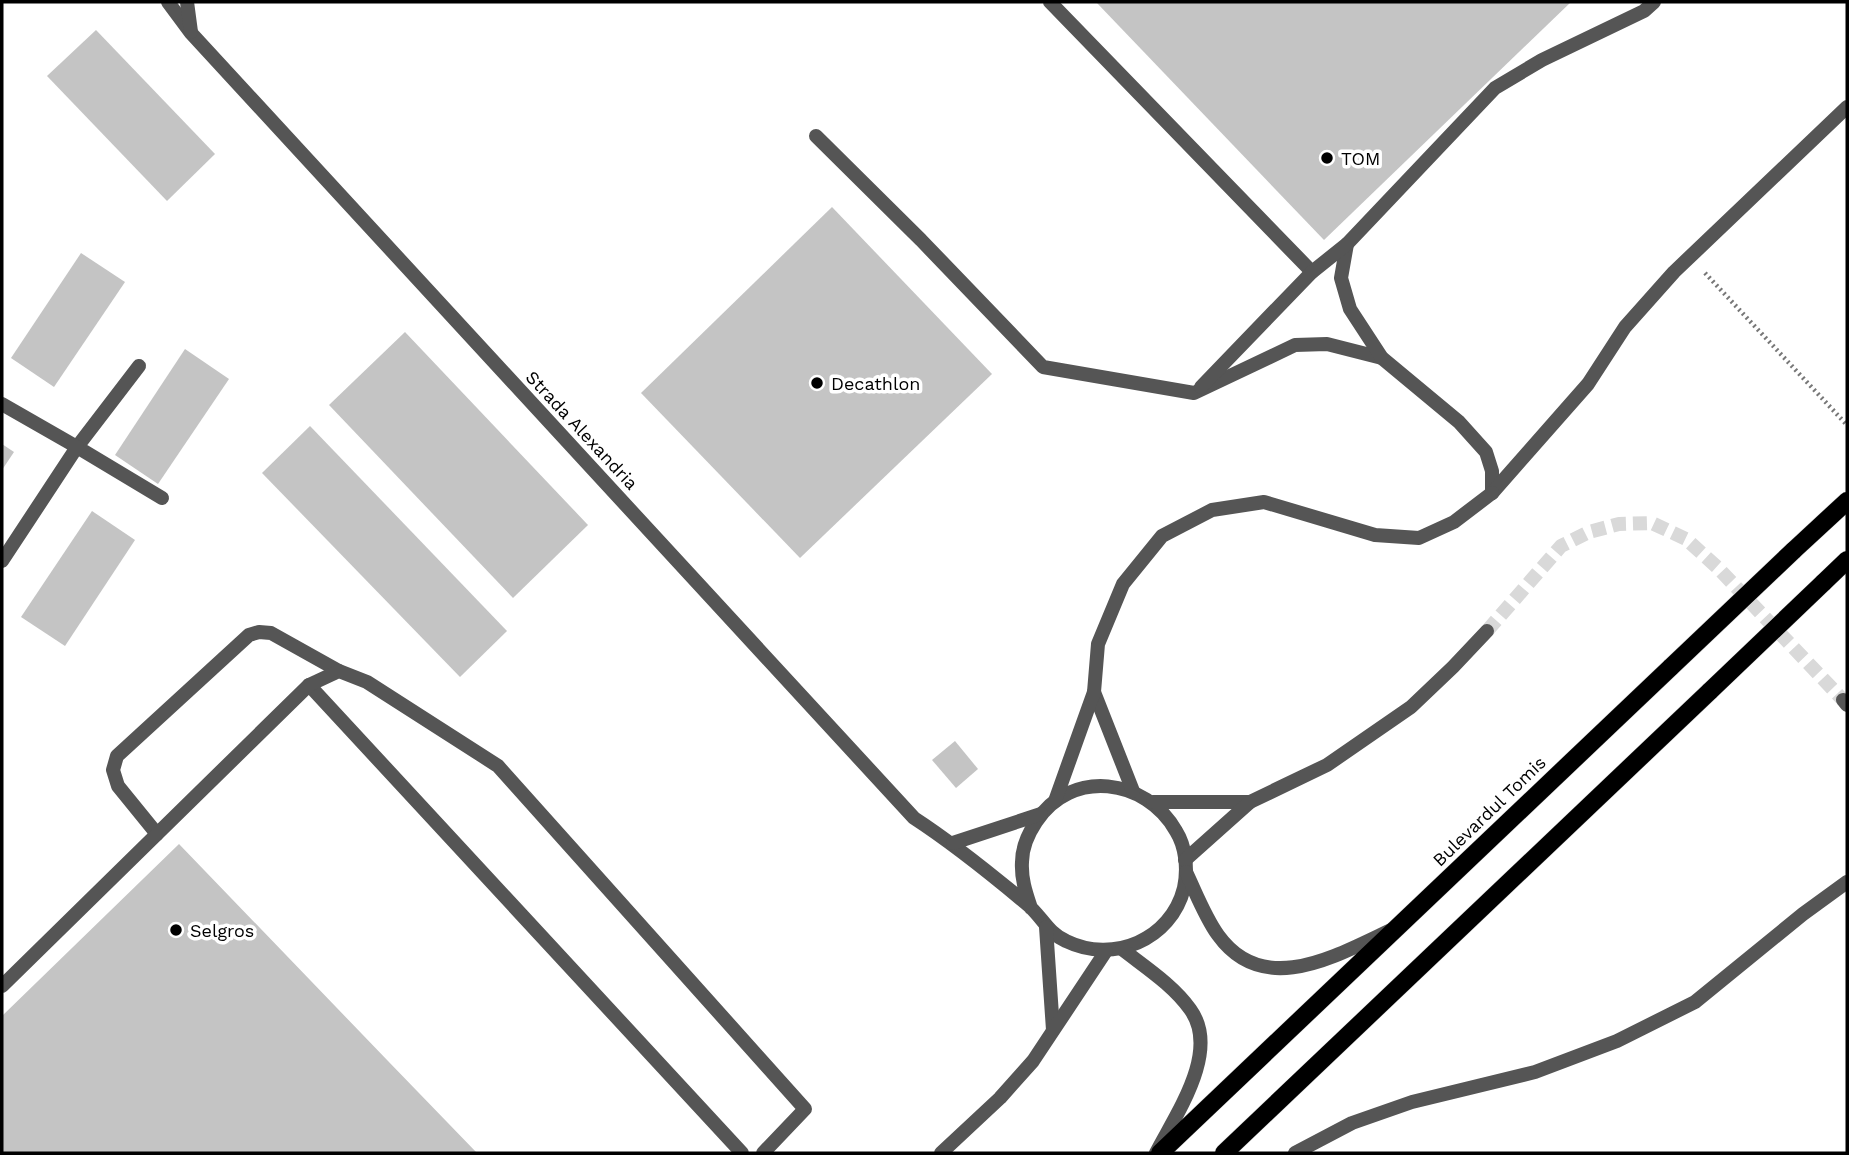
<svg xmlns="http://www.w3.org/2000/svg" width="1849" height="1155" font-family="'Work Sans',sans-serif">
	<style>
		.building { fill: #c4c4c4 }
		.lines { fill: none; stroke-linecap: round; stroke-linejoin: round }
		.street-tunnel { stroke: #d9d9d9; stroke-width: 14; stroke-dasharray: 14 7; stroke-linecap: butt }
		.primary-casing { stroke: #dbdbdb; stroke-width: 19 }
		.path { stroke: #777; stroke-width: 4.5; stroke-dasharray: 2 3.5; stroke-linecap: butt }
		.lane { stroke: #555; stroke-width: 14 }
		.street { stroke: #555; stroke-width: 14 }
		.primary { stroke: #000; stroke-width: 18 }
		.primary-bridge-casing { stroke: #dbdbdb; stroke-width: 19; stroke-linecap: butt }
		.primary-bridge { stroke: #000; stroke-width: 18 }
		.poi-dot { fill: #000; stroke: #fff; stroke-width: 2.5 }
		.labels { text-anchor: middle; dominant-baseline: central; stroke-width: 7; stroke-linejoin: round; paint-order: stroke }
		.poi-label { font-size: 18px; fill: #000; stroke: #fff; text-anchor: start }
		.street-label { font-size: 18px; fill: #000; stroke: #fff }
	</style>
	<rect width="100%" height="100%" fill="#fff"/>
	<g class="building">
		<path d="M1096,2H1571L1324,240Z"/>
		<path d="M96,30L215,154L167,201L47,76Z"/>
		<path d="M832,207L992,374L800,558L641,393Z"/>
		<path d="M81,253L125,282L54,387L11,358Z"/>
		<path d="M405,332L588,525L513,598L329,405Z"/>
		<path d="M185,349L229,379L158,484L115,455Z"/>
		<path d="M310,426L507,631L460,677L262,473Z"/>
		<path d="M2,444L14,452L2,470Z"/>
		<path d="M92,511L135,540L65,646L21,617Z"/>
		<path d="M955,741L978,769L956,788L932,760Z"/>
		<path d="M179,844L388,1061L477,1153H2V1016Z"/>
	</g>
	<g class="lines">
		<path class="street-tunnel" d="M1487,631L1561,546L1589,532L1619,524L1652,523L1686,539L1718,568L1843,700"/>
		<defs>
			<g id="primary">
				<path d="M1793,551L1847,501"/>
				<path d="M1823,583L1847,560"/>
				<path d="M1160,1153L1671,667"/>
				<path d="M1224,1153L1710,691"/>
			</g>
		</defs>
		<use href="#primary" class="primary-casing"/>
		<path class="path" d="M1705,273L1847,425"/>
		<g class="lane">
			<path d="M1050,2L1312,272"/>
			<path d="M816,136L921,240L1043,367L1194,393L1295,345L1327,344L1382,358"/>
			<path d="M1347,244L1341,278L1350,309L1382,358L1459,422L1486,452L1492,471V493"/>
			<path d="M139,366L77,447L162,498"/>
			<path d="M1201,387L1312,272L1347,244L1495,88L1542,60L1644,11L1654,2"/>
			<path d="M1492,493L1588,384L1625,327L1674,272L1847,107"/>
			<path d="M309,685L742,1153"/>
			<path d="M157,834L118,786L113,770L117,756L249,635L259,632L271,633L339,671"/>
			<path d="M2,986L309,685L339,671L367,682L498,766L805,1109L763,1153"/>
		</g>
		<g class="street">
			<path d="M168,2L191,33L914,818C954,844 991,874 1028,905C1042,917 1048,933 1066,941C1113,964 1171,940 1184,888C1188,869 1186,847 1176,831C1146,778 1071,768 1036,822C1028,834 1022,847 1022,862C1021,879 1026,893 1031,908"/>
			<path d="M187,2L191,32"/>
			<path d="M2,404L77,447L2,561"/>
			<path d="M1094,692L1133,791"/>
			<path d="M1843,700L1847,705"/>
			<path d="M1055,801L1094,692L1098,644L1123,584L1162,536L1212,510L1264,502L1375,535L1419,538L1454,522L1492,493"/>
			<path d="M1153,802H1250"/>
			<path d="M953,843L1041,814"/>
			<path d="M1185,860L1250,802L1327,765L1411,707L1453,667L1487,631"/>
			<path d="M1186,872C1196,893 1205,917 1218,935C1264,999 1337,955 1391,930"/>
			<path d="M1046,927L1053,1030"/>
			<path d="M1122,949C1145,967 1173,985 1190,1009C1221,1051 1176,1114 1156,1153"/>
			<path d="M941,1153L1000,1098L1033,1061L1106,951"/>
			<path d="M1295,1153L1352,1123L1412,1102L1535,1072L1617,1041L1695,1002L1803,914L1847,882"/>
		</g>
		<use href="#primary" class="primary"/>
		<defs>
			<g id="primary-bridge">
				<path d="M1671,667L1793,551"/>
				<path d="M1710,691L1823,583"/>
			</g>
		</defs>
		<use href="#primary-bridge" class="primary-bridge-casing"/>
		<use href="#primary-bridge" class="primary-bridge"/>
	</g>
	<g class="poi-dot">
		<circle cx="1327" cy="158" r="7"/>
		<circle cx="817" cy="383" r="7"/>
		<circle cx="176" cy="930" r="7"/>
	</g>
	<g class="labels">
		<g class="poi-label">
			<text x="1341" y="158">TOM</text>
			<text x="831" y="383">Decathlon</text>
			<text x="190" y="930">Selgros</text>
		</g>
		<g class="street-label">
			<text transform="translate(582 430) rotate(47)">Strada Alexandria</text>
			<text transform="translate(1489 811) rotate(-44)">Bulevardul Tomis</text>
		</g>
	</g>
	<rect width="1849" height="1155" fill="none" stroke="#000000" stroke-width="7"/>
</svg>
